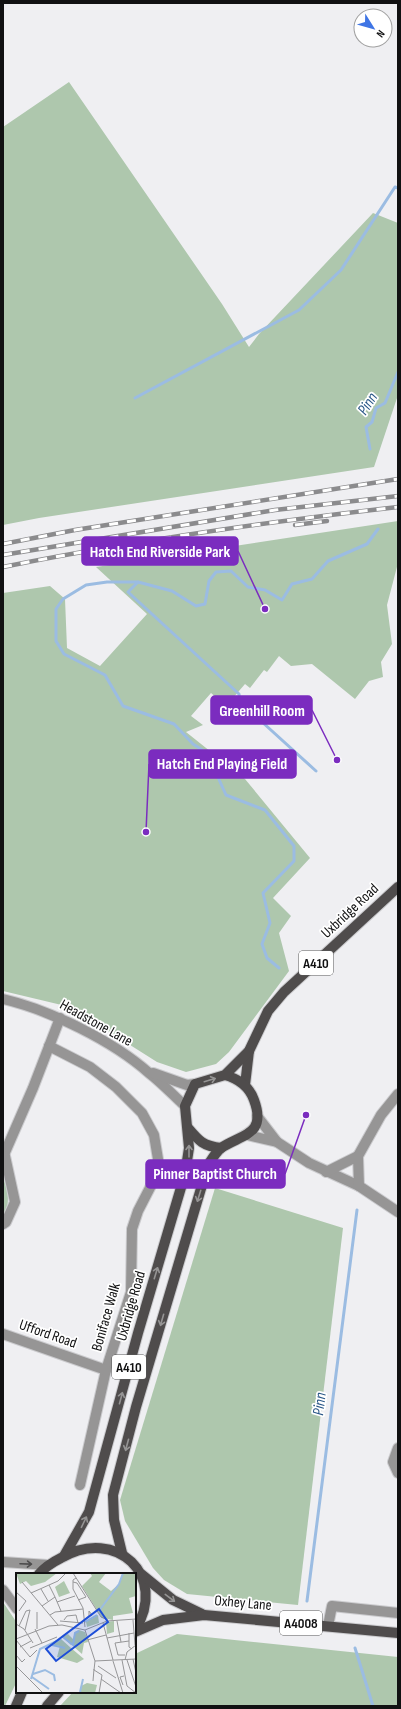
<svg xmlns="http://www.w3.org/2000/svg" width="401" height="1709" font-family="'Sofia Sans Condensed',sans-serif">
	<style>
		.green { fill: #aec7ad }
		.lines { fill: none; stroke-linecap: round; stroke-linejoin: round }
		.stream { stroke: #9bbce2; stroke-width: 3 }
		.minor-casing { stroke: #cbcbce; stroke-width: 12 }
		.major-casing { stroke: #cbcbce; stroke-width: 12 }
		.minor { stroke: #969595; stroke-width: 10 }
		.major { stroke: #4f4c4c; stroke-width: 10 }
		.rail-casing { stroke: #8b8b8d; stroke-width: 4.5 }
		.rail { stroke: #fff; stroke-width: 3; stroke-dasharray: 9; stroke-linecap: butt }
		.oneway { stroke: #959494 }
		.oneway2 { stroke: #4d4c4d }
		.labels { text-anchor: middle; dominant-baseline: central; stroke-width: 3.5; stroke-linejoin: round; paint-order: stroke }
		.shield { fill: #fff; stroke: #585859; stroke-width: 1 }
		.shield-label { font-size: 14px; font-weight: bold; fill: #111112 }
		.street-label { font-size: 15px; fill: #111112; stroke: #fff }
		.water-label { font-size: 16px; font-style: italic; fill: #285586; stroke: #fff }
		.inset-river { fill: none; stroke: #9bbce2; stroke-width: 2 }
		.inset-road { fill: none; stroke: #969698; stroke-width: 1 }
		.view { fill: #1d4ed8; fill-opacity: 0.15; stroke: #1d4ed8; stroke-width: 2 }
		.inset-edge { fill: none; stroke: #111112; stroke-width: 2 }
		.leader { fill: none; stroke: #7b2cbf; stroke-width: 1.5 }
		.callout-dot { fill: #7b2cbf; stroke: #fff; stroke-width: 1.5 }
		.callout { fill: #7b2cbf; stroke: #7b2cbf; stroke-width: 1.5 }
		.callout-label { font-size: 16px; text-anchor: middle; font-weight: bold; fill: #fff }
	</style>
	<rect width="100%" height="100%" fill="#efeff2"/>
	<g class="green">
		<path d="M69,82L222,304L249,347L259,334L373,213L398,223V395L374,467L39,518L3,525V127Z"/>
		<path d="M398,521V563L387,605L392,644L381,662L383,677L369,681L355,699L312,664L291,666L279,656L267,672L264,670L250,688L245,684L226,706L211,693L191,716L203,725L186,732L245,779L310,858L273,898L291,916L279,933L289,971L229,1052L216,1064L186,1072L157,1062L70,1007L3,991V593L50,586L65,599L67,648L100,666L147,614L96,567Z"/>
		<path d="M3,1177C8,1192 11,1202 3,1217Z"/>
		<path d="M215,1188L343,1228L298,1605L187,1594L164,1580L153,1568L125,1521L120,1500Z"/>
		<path d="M3,1602L17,1623V1681L5,1706H3Z"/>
		<path d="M177,1634L398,1657V1706H60L73,1692H135V1654Z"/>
	</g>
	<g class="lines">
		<g class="stream">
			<path d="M135,398L299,310L341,270L395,187L398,188"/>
			<path d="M370,449L366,427L372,422L376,408L385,403L398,372"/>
			<path d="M138,582L128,592L239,694L240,703L243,705"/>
			<path d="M261,721L316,771"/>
			<path d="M279,968L267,958L262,944L270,923L263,893L294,861V846L265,810L226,795L207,753L193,744L174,724L123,706L105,675L64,654L56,641V609L63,599L86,585L107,582H138L172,591L196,606L205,604L209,581L216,572L231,571L248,587L265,590L282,600L292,584L312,579L328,561L367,544L378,529"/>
			<path d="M307,1601L357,1210"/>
			<path d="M355,1648L373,1706"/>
		</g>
		<defs>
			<g id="minor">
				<path d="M3,999C50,1010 113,1041 149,1073C162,1083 173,1095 185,1106"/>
				<path d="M49,1046L90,1067L116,1087L142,1113L154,1135L158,1159L155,1178L138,1211L132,1229L131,1292L106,1370L80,1485"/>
				<path d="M153,1073L187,1085L195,1084"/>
				<path d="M257,1116L277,1142"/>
				<path d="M247,1135L277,1142L309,1163L359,1186L398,1212"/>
				<path d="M358,1156L381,1115L398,1094"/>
				<path d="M3,1157L33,1088L60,1018"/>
				<path d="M326,1172L358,1156L359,1186"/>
				<path d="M3,1224L6,1222L15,1202L5,1156"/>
				<path d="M3,1334L106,1370"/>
				<path d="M398,1448L393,1462L398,1473"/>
				<path d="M3,1562L48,1565"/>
				<path d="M3,1590L17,1609"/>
				<path d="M328,1626L332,1606L398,1613"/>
			</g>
			<g id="major">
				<path d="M245,1085L249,1051"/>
				<path d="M188,1128C199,1141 203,1146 221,1148"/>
				<path d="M122,1553L114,1520L113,1495L136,1407L208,1165C212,1159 216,1152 221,1148C242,1134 267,1135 254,1100C249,1086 239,1079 225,1075"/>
				<path d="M64,1556L89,1512L138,1333L185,1174L189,1148L185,1106L195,1084L225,1075L249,1051L268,1011L284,992L398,887"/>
				<path d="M39,1574C45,1567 53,1562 61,1558C116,1526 169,1576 135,1630"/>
				<path d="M141,1574L173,1600L202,1614"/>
				<path d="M135,1632L163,1620L204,1615L398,1633"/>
				<path d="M16,1706L22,1692"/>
				<path d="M47,1706L59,1692"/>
			</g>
		</defs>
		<use href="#minor" class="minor-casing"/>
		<use href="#major" class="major-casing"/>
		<use href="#minor" class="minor"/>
		<use href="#major" class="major"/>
		<defs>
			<g id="rail">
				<path d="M295,525L327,521"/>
				<path d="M3,544L75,530L398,479"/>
				<path d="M3,555L275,510L398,496"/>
				<path d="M3,567C133,541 266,522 398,507"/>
			</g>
		</defs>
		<use href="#rail" class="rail-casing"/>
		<use href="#rail" class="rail"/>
	</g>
	<defs><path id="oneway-shaft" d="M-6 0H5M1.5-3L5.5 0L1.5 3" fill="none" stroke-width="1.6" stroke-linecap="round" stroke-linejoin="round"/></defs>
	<g class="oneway">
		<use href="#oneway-shaft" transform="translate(210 1080) rotate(-17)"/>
		<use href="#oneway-shaft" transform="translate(189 1151) rotate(-90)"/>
		<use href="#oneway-shaft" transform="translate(199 1196) rotate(107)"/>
		<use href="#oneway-shaft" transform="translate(156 1273) rotate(-73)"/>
		<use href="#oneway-shaft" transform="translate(162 1320) rotate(106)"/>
		<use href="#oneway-shaft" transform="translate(121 1398) rotate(-75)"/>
		<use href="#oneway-shaft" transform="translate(127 1445) rotate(105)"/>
		<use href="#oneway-shaft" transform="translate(84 1522) rotate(-64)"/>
		<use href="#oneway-shaft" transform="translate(170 1598) rotate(37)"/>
	</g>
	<use class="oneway2" href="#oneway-shaft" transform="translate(26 1564) rotate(2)"/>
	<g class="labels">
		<g class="shield">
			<rect x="299" y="951" width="34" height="24" rx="3"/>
			<rect x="112" y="1355" width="34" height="24" rx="3"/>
			<rect x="280" y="1611" width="42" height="24" rx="3"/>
		</g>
		<g class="shield-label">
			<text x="316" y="963">A410</text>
			<text x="129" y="1367">A410</text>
			<text x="301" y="1623">A4008</text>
		</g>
		<g class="street-label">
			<text transform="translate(350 911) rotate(-43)">Uxbridge Road</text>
			<text transform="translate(96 1023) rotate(29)">Headstone Lane</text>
			<text transform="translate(131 1306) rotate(-74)">Uxbridge Road</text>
			<text transform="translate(106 1317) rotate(-74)">Boniface Walk</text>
			<text transform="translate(48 1334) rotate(19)">Ufford Road</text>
			<text transform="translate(243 1603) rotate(5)">Oxhey Lane</text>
		</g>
		<g class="water-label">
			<text transform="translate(368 404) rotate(-57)">Pinn</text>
			<text transform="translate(320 1404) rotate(-83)">Pinn</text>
		</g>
	</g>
	<g transform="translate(16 1573)">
		<rect width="120" height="120" fill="#efeff2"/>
		<path d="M0,0H41L29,9L15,13L10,8L4,11ZM74,0H90L83,9L95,18L103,11L107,0H120V23L113,25L117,40L97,43V47L86,45L66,13L76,3ZM48,8L54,20L43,24L39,14ZM82,42L83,50L71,54L70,49ZM98,48V59L91,61L90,49ZM63,57L69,59L72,69L68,70L66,81L57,73L58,70L55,72L46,64L52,61L57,66L59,59ZM45,66L55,75L68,86L61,90L41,84L44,73L38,72L37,69ZM71,110L81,112L79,120H64L65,113Z" fill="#aec7ad"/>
		<path class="inset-river" d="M83,38L103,11L107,0M69,49L81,42M47,64L57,72L59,60L63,58M36,72L49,75M17,101L29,97L38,102L39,108M16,104L33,116M15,106L24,76L45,66M64,119L67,106"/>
		<path class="inset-road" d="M57,0L85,44L92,47M60,5L57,7V16L67,35L69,54M6,9L42,52M57,9L61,10L70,24L62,27M25,16L32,28M0,19L10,28L3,38M15,20L42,8L50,0M39,24L45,38M41,29L59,23M26,33L39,24L33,12M34,42L39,39L67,36M48,47L51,43L60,42L62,50M68,47L73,43V38L76,42L73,43M117,47L119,72M44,48L67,50M101,48L105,69M87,50L97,87M0,51L8,56L17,70M3,53L10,38L14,37L9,57M19,56L26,70M21,56V39M69,57L79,88L78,97L86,102L83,120M113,60V74L116,76M91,65L118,60M0,66L33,53L46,52L69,57L91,48L120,46M0,67L14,84L21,77M71,67L90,62M4,74L15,68M14,75L41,64M0,82L6,89L9,86M109,82H102L99,70L113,68M117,86L120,100M106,87L111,113L120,120M109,87L111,79L120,72M111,87L120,114M79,88L120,86M97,88L107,120M0,93L27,120M82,93L100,105M85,106L105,120M77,108L78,96M107,112L104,104L108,103"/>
		<path class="view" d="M83,36L92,49L40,88L30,76Z"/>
		<rect width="120" height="120" class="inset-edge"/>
	</g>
	<path class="leader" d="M265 609L238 551M337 760L312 710M146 832L149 764M306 1115L285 1174"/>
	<g class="callout-dot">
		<circle cx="265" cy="609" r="4"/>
		<circle cx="337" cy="760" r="4"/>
		<circle cx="146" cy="832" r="4"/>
		<circle cx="306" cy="1115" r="4"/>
	</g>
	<g class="callout">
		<rect x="82" y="537" width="156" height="28" rx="4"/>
		<rect x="211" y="696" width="101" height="28" rx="4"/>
		<rect x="149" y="750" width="147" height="28" rx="4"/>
		<rect x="146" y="1160" width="139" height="28" rx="4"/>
	</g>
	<g class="callout-label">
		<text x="160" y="557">Hatch End Riverside Park</text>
		<text x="262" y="716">Greenhill Room</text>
		<text x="222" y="769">Hatch End Playing Field</text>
		<text x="215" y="1179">Pinner Baptist Church</text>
	</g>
	<rect width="401" height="1709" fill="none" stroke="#111112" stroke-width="8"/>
	<g transform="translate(373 28) rotate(127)"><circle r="19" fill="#ffffff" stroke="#a0a0a0"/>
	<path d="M0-3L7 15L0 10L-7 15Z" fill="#3f75e5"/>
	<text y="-6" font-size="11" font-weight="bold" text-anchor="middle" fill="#111112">N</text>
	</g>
</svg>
